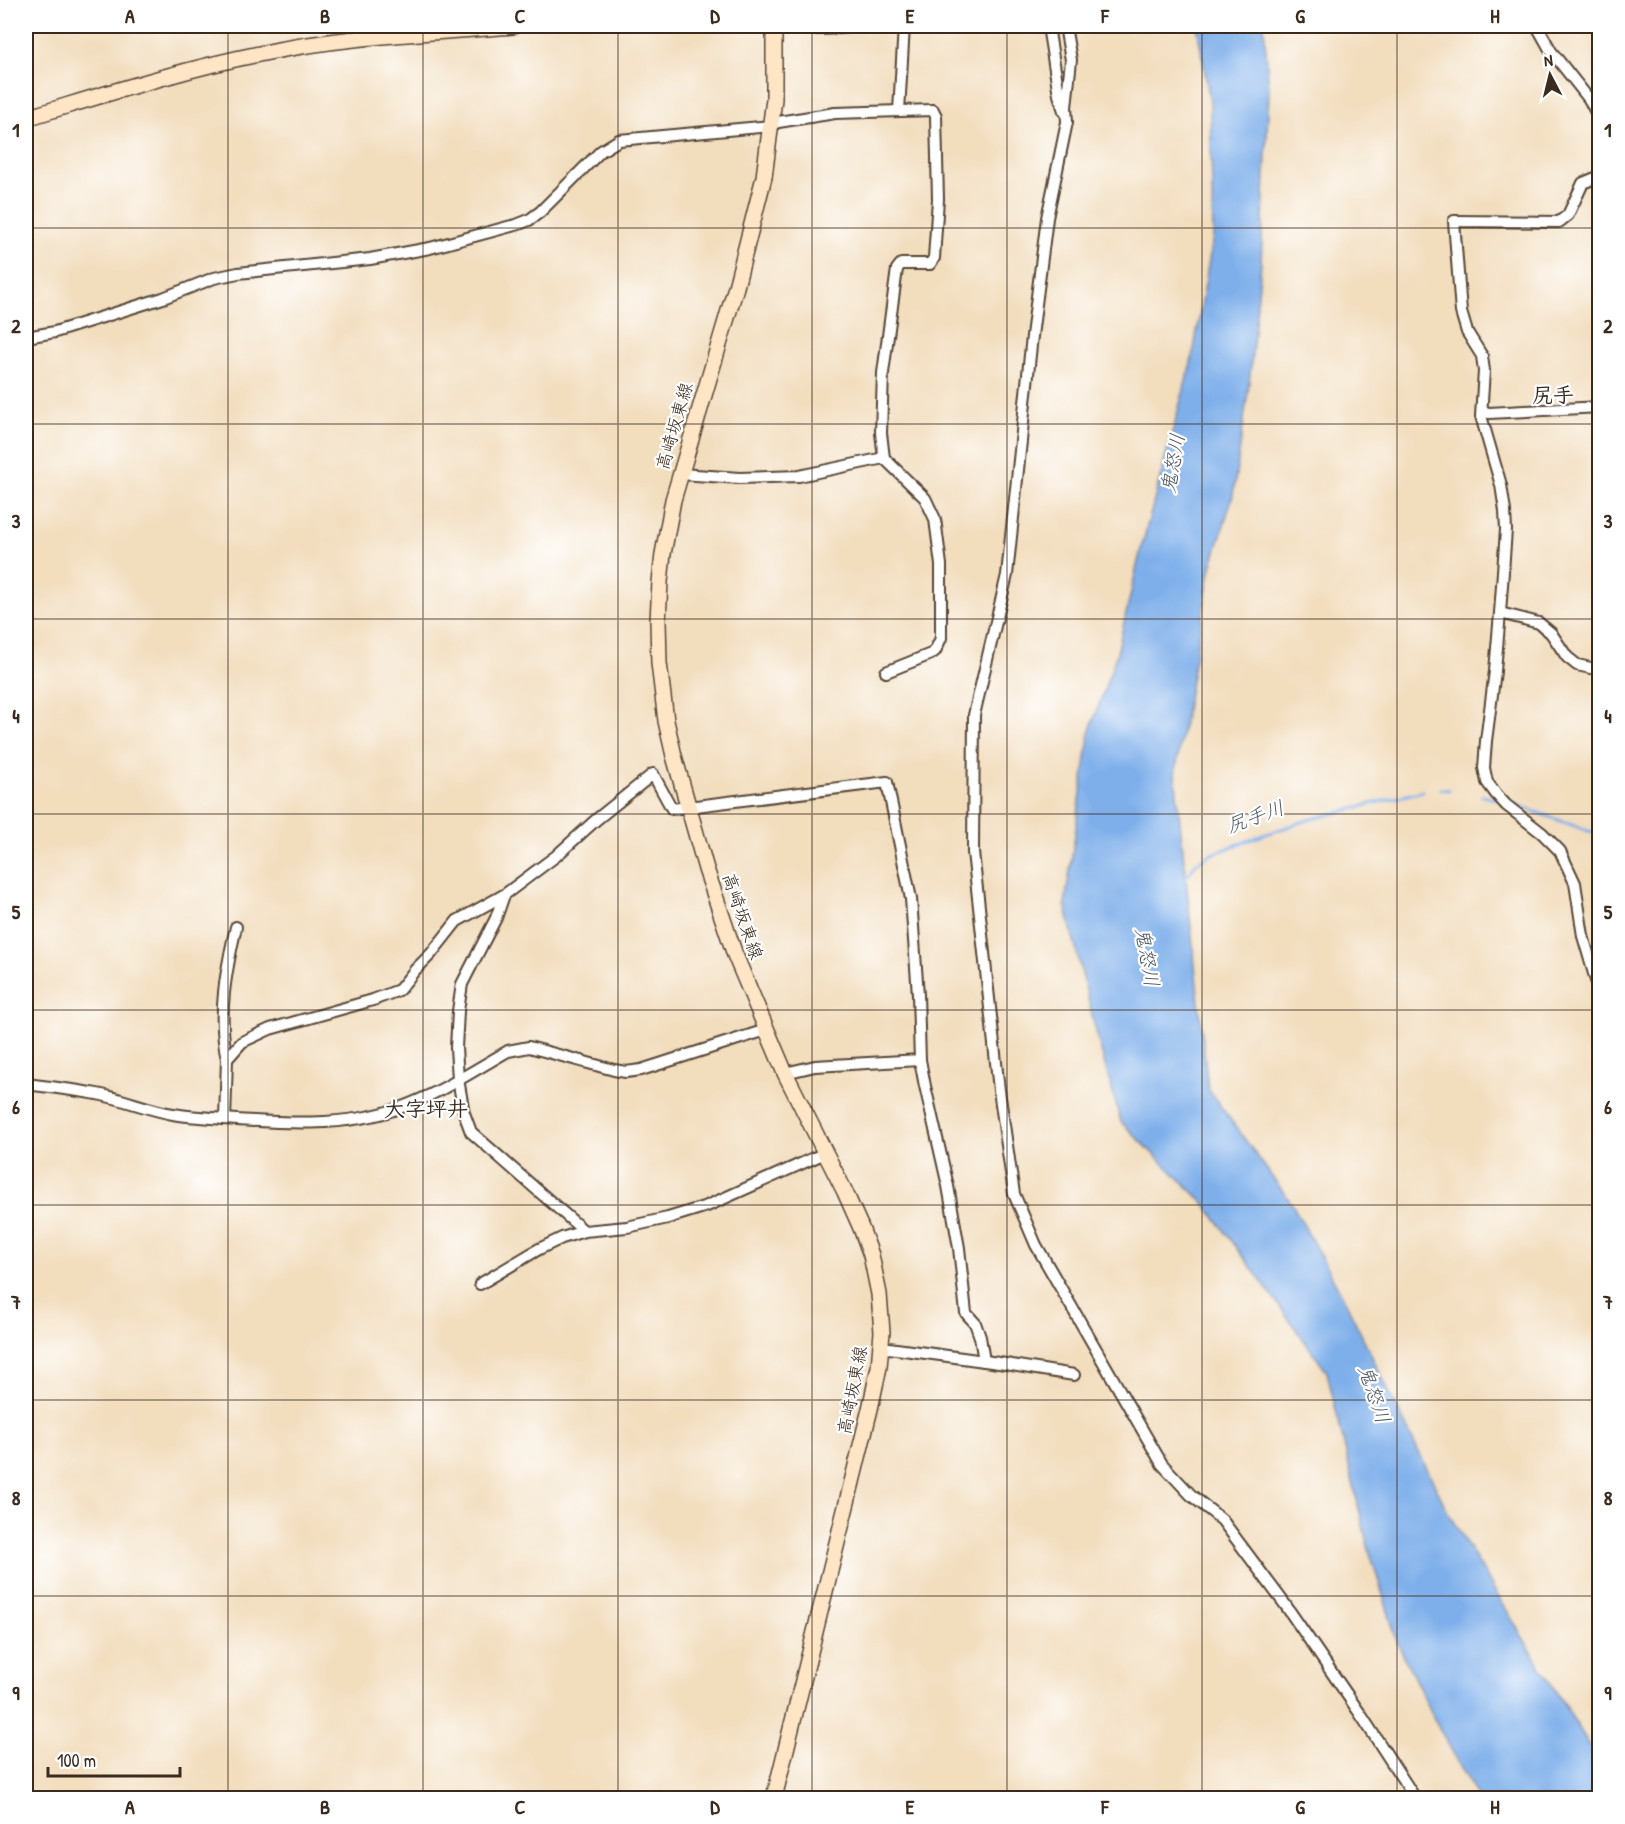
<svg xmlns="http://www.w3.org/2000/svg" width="1625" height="1824" font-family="'Patrick Hand','Klee One',sans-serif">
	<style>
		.water { fill: #7eafea; stroke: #5c6c84; stroke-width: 1.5 }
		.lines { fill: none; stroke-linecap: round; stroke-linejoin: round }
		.stream { stroke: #7eafea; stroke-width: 3 }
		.street-casing { stroke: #564536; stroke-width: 14 }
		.secondary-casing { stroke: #564536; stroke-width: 18 }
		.street { stroke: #fff; stroke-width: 10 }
		.secondary { stroke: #fde5c5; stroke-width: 15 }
		.grid { fill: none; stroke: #3b2a1e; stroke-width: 1.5; stroke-opacity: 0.55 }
		.labels { text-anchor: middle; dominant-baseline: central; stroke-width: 4.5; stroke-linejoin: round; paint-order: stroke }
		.street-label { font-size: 18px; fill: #3b2a1e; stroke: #fff }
		.water-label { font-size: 20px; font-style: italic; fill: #525965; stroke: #fff }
		.quarter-label { font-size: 21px; font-weight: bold; fill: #3b2a1e; stroke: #fff }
		.neatline { fill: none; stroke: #3b2a1e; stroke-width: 2 }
		.grid-label { font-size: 20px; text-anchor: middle; font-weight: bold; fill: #3b2a1e }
	</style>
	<rect width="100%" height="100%" fill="#fff"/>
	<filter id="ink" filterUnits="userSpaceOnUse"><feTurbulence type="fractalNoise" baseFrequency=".0167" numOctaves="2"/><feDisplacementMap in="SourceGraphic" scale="12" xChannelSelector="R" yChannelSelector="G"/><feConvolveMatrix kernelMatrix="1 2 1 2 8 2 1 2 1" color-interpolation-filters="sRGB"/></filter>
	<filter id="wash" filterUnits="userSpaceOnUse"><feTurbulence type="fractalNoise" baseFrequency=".008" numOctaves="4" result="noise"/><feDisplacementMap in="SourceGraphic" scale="24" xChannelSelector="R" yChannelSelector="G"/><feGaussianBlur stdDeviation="1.35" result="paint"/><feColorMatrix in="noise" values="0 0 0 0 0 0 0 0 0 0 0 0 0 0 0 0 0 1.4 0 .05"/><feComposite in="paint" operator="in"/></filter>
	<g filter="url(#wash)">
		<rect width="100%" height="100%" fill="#f2ddbd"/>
		<path class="water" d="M1197,26H1264L1269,90L1261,264L1249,385L1233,495L1210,571L1175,774L1208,1089L1292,1204L1343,1297L1450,1516L1540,1666L1599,1760V1798H1478L1434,1719L1398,1644L1367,1543L1327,1372L1205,1204L1121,1122L1099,1044L1065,904L1090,730L1117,653L1140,553L1193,355L1213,236L1210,102Z"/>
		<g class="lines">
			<g class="stream">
				<path d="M1441,789L1449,790"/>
				<path d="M1482,796L1496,799"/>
				<path d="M1508,802L1600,835"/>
				<path d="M1184,880L1196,863L1207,856L1263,835L1308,820L1423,791"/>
			</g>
		</g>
	</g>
	<g filter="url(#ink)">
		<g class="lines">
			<defs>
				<g id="street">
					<path d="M1048,26L1059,95L1064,111"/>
					<path d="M1065,26L1071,60L1066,107L1067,122L1047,218L1032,336L1007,575L974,715L973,852L999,1090L1014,1194L1036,1245L1162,1464L1191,1495L1222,1520L1284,1603L1359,1712L1415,1798"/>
					<path d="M1537,26L1551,51L1589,99L1600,120"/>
					<path d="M899,111L904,26"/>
					<path d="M772,123L835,113L933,110L936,116L938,199L934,258L930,264H901L897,269L883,373L881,433L884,458L925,498L935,519L941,565V638L935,651L931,654L886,672"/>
					<path d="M1600,176L1583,183L1568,215L1559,222L1454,221L1461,312L1467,332L1482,356L1484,371L1481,416L1501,485L1505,511L1506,530L1500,613L1495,671L1486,741L1484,768L1487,782L1496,794L1506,805L1542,833L1560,851L1575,883L1583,936L1600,994"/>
					<path d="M26,337L55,332L163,298L214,278L238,273L370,259L430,248L519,224L529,220L540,212L601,151L619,140L772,126"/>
					<path d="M1482,411L1489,413L1600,407"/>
					<path d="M680,474L740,478L799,476L884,458"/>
					<path d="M1500,613L1539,623L1551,633L1567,657L1577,665L1600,670"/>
					<path d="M227,1059C217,1015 226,970 236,927"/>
					<path d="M920,1060L925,1086L948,1186L959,1248L966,1313L975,1323L980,1337L984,1361"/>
					<path d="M26,1084C51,1087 77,1090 102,1095C126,1100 149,1110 173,1114C189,1117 206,1117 223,1119C278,1123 346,1128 399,1108C437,1095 473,1071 508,1051L529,1047L614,1070L626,1072L641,1070L766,1030"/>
					<path d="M225,1119L227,1059L242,1042L270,1029L373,1000L399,990L415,970L431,954L457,921L504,895"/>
					<path d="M584,1231L471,1132L464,1113L458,1079L456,1048L458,1011L462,984L496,918L504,895L556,856L597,819L653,774L672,809L887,782L911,899L918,995L920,1060L815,1066L785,1073"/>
					<path d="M480,1284L539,1249L562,1238L584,1231L627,1227L668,1218L707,1206L825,1153"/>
					<path d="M881,1349L889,1348L999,1363L1074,1375"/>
				</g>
				<g id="secondary">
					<path d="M774,26V99L764,177L736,287L673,500L663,554L660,582L658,621L659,663L666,721L674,756L706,869L735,955L785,1073L845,1192L861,1228L871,1255L879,1294L882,1332L879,1367L870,1409L774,1798"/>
					<path d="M789,26L821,27L842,26"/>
					<path d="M26,118C103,95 180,70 259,54C342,36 428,33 513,26"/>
				</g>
			</defs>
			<use href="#street" class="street-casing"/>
			<use href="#secondary" class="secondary-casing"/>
			<use href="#street" class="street"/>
			<use href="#secondary" class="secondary"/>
		</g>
	</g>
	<path class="grid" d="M228,26V1798M423,26V1798M618,26V1798M812,26V1798M1007,26V1798M1202,26V1798M1397,26V1798M26,228H1600M26,424H1600M26,619H1600M26,814H1600M26,1010H1600M26,1205H1600M26,1400H1600M26,1596H1600"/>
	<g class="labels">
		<g class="street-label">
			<text transform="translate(674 426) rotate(-74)">高崎坂東線</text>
			<text transform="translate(743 916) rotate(71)">高崎坂東線</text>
			<text transform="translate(852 1390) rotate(-79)">高崎坂東線</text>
		</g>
		<g class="water-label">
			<text transform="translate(1172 463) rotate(-80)">鬼怒川</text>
			<text transform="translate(1255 816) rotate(-20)">尻手川</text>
			<text transform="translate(1148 957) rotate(80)">鬼怒川</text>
			<text transform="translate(1375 1394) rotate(71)">鬼怒川</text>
		</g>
		<g class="quarter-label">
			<text x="1553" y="394">尻手</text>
			<text x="426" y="1108">大字坪井</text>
		</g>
	</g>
	<rect width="1625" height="1824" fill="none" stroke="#fff" stroke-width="66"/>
	<g transform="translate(1550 75) rotate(353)" stroke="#ffffff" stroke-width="4.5" paint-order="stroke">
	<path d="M0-4.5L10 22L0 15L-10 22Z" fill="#3b2a1e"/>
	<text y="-9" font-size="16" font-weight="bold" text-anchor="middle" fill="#3b2a1e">N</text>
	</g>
	<path d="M48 1767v9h132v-9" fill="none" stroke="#3b2a1e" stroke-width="3"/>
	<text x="57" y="1767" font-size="18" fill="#3b2a1e" stroke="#ffffff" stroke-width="4.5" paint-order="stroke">100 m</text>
	<rect x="33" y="33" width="1559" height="1758" class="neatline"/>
	<g class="grid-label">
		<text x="130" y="23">A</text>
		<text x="325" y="23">B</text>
		<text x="520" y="23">C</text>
		<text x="715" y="23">D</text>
		<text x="910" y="23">E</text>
		<text x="1105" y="23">F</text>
		<text x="1300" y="23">G</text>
		<text x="1495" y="23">H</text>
		<text x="16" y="137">1</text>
		<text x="1608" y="137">1</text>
		<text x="16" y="333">2</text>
		<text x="1608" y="333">2</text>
		<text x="16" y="528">3</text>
		<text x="1608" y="528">3</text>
		<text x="16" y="723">4</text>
		<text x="1608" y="723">4</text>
		<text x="16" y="919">5</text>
		<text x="1608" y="919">5</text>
		<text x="16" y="1114">6</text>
		<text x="1608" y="1114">6</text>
		<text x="16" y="1309">7</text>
		<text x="1608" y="1309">7</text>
		<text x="16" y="1505">8</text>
		<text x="1608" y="1505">8</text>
		<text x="16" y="1700">9</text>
		<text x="1608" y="1700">9</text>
		<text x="130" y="1814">A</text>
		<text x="325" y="1814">B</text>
		<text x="520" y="1814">C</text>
		<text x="715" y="1814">D</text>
		<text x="910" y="1814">E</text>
		<text x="1105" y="1814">F</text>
		<text x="1300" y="1814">G</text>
		<text x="1495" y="1814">H</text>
	</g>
</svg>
